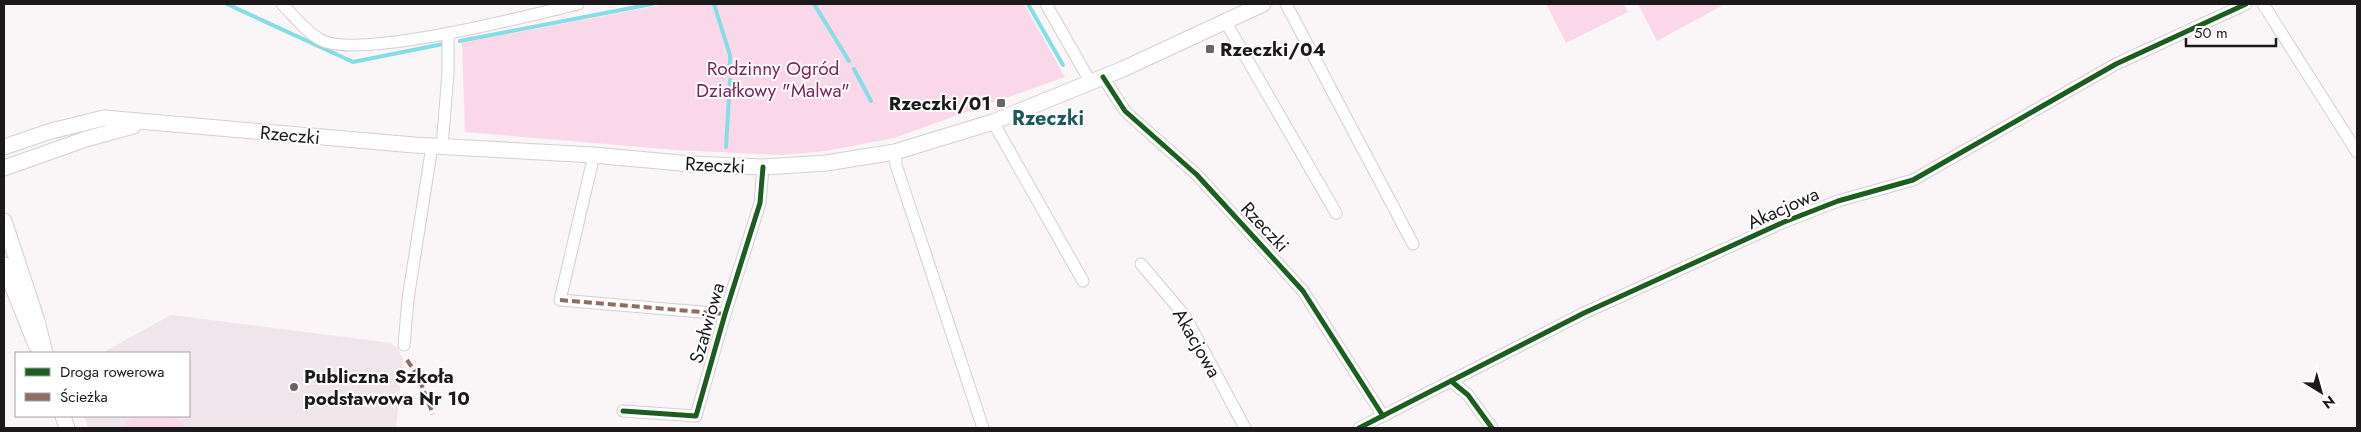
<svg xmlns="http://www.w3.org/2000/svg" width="2361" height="432" font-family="Jost,sans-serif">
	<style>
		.built { fill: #efe5ea }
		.green { fill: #fbd7ea }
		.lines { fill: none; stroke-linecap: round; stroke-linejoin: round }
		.stream { stroke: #85dee6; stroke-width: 4 }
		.street-casing { stroke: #d4d0d2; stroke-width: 13 }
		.secondary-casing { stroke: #d4d0d2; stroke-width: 17 }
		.street { stroke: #fefefe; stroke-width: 11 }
		.secondary { stroke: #fefefe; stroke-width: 15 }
		.quiet { stroke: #8d6e63; stroke-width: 4; stroke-dasharray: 8 4; stroke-linecap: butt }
		.cycleway-casing { stroke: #fff; stroke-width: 8 }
		.cycleway { stroke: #1b5e20; stroke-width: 5 }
		.poi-dot { fill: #6a6667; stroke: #fff; stroke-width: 2 }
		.labels { text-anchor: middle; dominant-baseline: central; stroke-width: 4; stroke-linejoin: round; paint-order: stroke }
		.poi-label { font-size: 19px; font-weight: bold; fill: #1c191a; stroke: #fff; text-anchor: start }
		.park-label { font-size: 19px; fill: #7f2360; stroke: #fff }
		.street-label { font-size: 19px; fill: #1c191a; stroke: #fff }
		.neighbourhood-label { font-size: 20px; font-weight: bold; fill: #1e595e; stroke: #fff }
	</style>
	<rect width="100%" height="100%" fill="#faf5f7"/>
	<path class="built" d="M171,315L391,343L397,348L403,358L396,428H88L84,416H189V353H102Z"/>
	<g class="green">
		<path d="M666,4H1024L1065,77L894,138L826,151L782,155L676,150L465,132L462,43Z"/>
		<path d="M1546,4H1624L1628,12L1566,43Z"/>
		<path d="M1638,4H1725L1657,41Z"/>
		<path d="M132,416H172L187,428H121Z"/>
	</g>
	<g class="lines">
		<g class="stream">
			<path d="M227,4L353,62L443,44"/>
			<path d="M714,4L730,55V69"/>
			<path d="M814,4L849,61"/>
			<path d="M1028,4L1063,65"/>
			<path d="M460,41L652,4"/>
			<path d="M854,69L871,101"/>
			<path d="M726,147L730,80"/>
		</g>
		<defs>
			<g id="street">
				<path d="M282,4C294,16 306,32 321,40C359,60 531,15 578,4"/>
				<path d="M1046,4L1091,83"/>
				<path d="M1286,4L1413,244"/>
				<path d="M2263,4L2357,152"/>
				<path d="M1225,21L1336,213"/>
				<path d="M1103,77L1125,111L1197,175L1303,291L1383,416"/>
				<path d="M993,122L1083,281"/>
				<path d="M442,147L448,73V33"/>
				<path d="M895,152L896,165L983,428"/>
				<path d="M594,155L560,300L725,314"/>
				<path d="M1141,264L1185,316L1245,428"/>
				<path d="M404,345L408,299L432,146"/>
				<path d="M1451,381L1468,395L1492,428"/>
				<path d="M623,411L696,416L725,314L760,203L763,167"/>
				<path d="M1359,428L1584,313L1784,222L1838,201L1913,180L2116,64L2246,4"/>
			</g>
			<g id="secondary">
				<path d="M4,147L51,131L104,118L414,145L594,155L691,164L763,167L826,163L895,152L993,122L1123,69L1263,4"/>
				<path d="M4,168L86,139L133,126"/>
				<path d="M4,221L37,321L45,353"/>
				<path d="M4,265L36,345"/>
				<path d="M63,416L67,428"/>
			</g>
		</defs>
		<use href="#street" class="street-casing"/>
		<use href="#secondary" class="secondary-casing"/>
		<use href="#street" class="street"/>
		<use href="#secondary" class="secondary"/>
		<g class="quiet">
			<path d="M560,300L725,314"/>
			<path d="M407,360L418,376L433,414"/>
		</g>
		<defs>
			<g id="cycleway">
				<path d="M1103,77L1125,111L1197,175L1303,291L1383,416"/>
				<path d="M1451,381L1468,395L1492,428"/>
				<path d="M623,411L696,416L725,314L760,203L763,167"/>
				<path d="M1359,428L1584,313L1784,222L1838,201L1913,180L2116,64L2246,4"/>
			</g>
		</defs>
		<use href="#cycleway" class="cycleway-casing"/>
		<use href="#cycleway" class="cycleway"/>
	</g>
	<g class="poi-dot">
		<rect x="1205" y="44" width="10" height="10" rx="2.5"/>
		<rect x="996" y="98" width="10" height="10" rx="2.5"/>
		<circle cx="294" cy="387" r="5"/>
	</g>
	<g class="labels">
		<g class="poi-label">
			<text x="1220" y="49">Rzeczki/04</text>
			<text x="991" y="103" text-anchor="end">Rzeczki/01</text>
			<text x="304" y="376">Publiczna Szkoła<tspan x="304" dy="22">podstawowa Nr 10</tspan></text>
		</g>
		<g class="park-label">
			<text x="773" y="68">Rodzinny Ogród<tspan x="773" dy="22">Działkowy "Malwa"</tspan></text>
		</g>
		<g class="street-label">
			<text transform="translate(290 135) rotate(5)">Rzeczki</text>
			<text transform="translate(715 165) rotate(3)">Rzeczki</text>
			<text transform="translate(1783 208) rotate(-24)">Akacjowa</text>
			<text transform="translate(1265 227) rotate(47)">Rzeczki</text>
			<text transform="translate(707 323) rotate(-74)">Szałwiowa</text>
			<text transform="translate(1197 343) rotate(60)">Akacjowa</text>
		</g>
		<g class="neighbourhood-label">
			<text x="1048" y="118">Rzeczki</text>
		</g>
	</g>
	<rect width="2361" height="432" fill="none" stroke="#1c191a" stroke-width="10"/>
	<rect x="15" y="352" width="175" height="65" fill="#ffffff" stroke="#a4a3a3"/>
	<rect x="25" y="368" width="25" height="8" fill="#1b5e20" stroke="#a4a3a3"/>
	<text x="60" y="377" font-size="15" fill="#1c191a">Droga rowerowa</text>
	<rect x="25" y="393" width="25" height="8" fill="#8d6e63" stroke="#a4a3a3"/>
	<text x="60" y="402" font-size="15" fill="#1c191a">Ścieżka</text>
	<g transform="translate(2321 392) rotate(143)" stroke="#ffffff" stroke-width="4" paint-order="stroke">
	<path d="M0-4L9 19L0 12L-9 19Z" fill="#1c191a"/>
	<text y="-8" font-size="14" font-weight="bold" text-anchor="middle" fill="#1c191a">N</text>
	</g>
	<path d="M2186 38v8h90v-8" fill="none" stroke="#1c191a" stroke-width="2.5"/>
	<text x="2194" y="38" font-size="15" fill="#1c191a" stroke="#ffffff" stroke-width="4" paint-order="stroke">50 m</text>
</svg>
